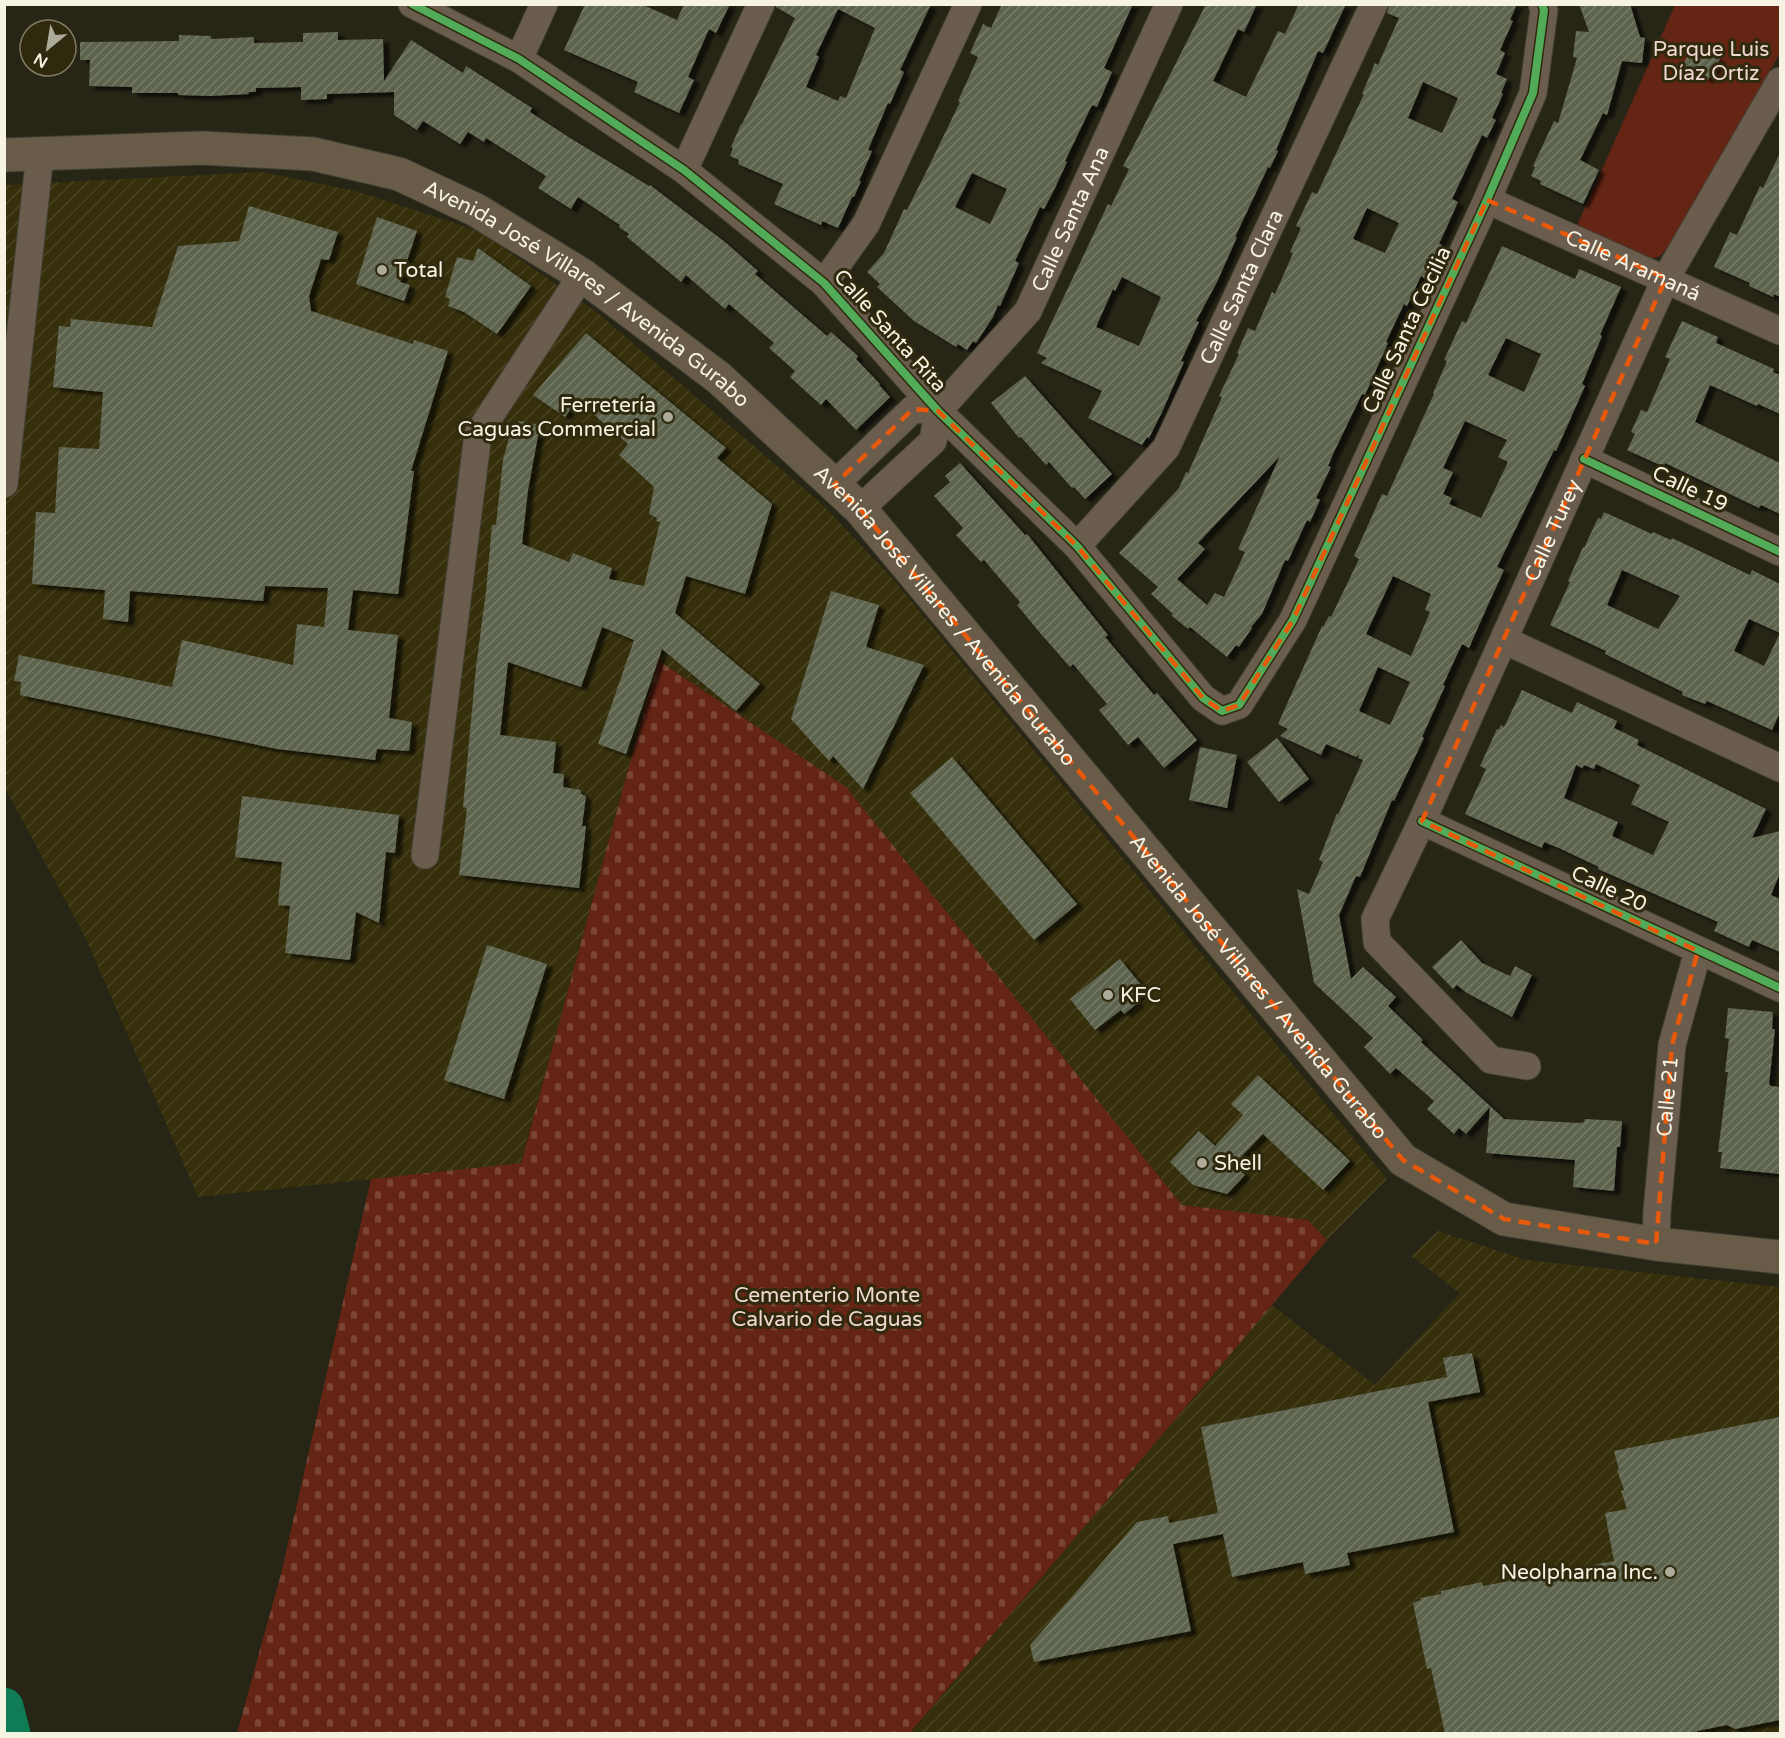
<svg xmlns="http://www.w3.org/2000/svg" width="1785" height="1738" font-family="'Varela Round',sans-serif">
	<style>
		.industrial { fill: url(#industrial-furrows) }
		.cemetery { fill: url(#cemetery-stones) }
		.park { fill: #642514 }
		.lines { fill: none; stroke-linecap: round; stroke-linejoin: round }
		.river { stroke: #0f7c56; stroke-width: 39 }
		.building { fill: url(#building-hatch); fill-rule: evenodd; filter: url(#shadow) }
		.minor-casing { stroke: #424134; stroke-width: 29 }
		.major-casing { stroke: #424134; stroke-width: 35 }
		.minor { stroke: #6a5d4e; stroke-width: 27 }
		.major { stroke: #685c48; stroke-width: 33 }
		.cycleway-casing { stroke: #2f2a0e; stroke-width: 11 }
		.cycleway { stroke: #51ab58; stroke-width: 8 }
		.marked { fill: none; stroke: #e8590c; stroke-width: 4.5; stroke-dasharray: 12 8; stroke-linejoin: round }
		.poi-dot { fill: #aeab9b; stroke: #2f2a0e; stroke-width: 2 }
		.labels { text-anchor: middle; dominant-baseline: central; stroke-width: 6; stroke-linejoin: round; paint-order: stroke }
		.park-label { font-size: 21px; fill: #f0d7d0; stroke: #2f2a0e }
		.street-label { font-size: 21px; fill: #f6f3e3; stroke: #2f2a0e }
		.poi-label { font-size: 21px; fill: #f6f3e3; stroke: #2f2a0e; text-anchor: start }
	</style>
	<defs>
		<pattern id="industrial-furrows" width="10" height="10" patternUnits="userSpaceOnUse" patternTransform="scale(1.5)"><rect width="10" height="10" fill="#352f0c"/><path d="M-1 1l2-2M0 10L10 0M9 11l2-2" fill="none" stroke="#494324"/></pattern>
		<pattern id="cemetery-stones" width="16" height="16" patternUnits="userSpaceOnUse" patternTransform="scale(1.5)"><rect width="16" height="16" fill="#642514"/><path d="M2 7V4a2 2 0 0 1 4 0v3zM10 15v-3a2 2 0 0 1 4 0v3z" fill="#7b4536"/></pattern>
		<pattern id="building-hatch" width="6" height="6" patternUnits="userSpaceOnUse" patternTransform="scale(1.5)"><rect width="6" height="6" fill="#5d644e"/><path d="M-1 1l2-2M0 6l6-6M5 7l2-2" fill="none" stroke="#757b67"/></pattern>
		<filter id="shadow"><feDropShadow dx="6" dy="4" stdDeviation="1.5" flood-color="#0009"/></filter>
	</defs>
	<rect width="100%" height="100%" fill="#272516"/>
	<g class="industrial">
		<path d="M262,172L356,191L479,231L595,311L822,504L894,580L1387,1179L1327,1240L1308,1220L1182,1205L846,788L659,660L520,1164L198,1197L86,939L5,788V185Z"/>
		<path d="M1438,1231L1527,1260L1780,1287V1733L910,1734L1272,1305L1375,1385L1460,1293L1411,1256Z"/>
	</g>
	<path class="cemetery" d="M658,660L846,787L1182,1205L1308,1220L1327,1240L910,1733H237L281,1574L371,1179L521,1163Z"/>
	<path class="park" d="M1675,5H1780V53L1670,245L1660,256L1649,260L1576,228Z"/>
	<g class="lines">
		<path class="river" d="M4,1707L11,1734"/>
	</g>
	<g class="building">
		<path d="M585,4H641L677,20L684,4H730L716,33L709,29L688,77L694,80L679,113L634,92L638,82L564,50Z"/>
		<path d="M776,4H931L900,70L904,72L890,104L888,103L868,150L872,151L859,181H861L854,197H852L838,228L822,221L821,225L774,204L783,184L738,164L739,160L730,156L733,148L731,147L741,124H742L795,18L776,7ZM838,9L875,28L846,98L840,96L838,101L806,87L819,57L816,55Z"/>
		<path d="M1002,4H1133L1104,68L1112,72L1097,107L1092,105L1065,161L1067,162L1054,190L1044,209L1040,207L1015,261L1019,263L1000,306L998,305L993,317L976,343L973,341L967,350L958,344L956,347L914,321L877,287L880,284L867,272L884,253L904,209L907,210L929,166L960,102L958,101L978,57L970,53L983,24L991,28ZM972,173L1007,189L990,224L955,207Z"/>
		<path d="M1206,4H1257L1244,32L1238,29L1213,81L1246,97L1278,31L1285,34L1299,4H1346L1323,53L1318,51L1276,150L1278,151L1270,168L1268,167L1235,237H1237L1217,282L1196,321L1199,322L1181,361L1184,362L1162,412L1149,438L1147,437L1142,445L1088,418L1102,391L1041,363L1047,358L1037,353L1108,204L1111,206L1129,169L1123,166L1132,149ZM1122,277L1161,297L1139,346L1096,327L1113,289L1115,291Z"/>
		<path d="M1389,4H1517L1510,20L1513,21L1500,50L1505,53L1496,74L1507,79L1501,93L1503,94L1492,118L1496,120L1487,138L1482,135L1452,199L1458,202L1439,244L1442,245L1426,279L1421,276L1407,306L1404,304L1386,342L1388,343L1365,395L1362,394L1334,452L1328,466L1331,467L1316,498L1320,500L1310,522L1307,520L1288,561L1285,560L1262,614L1251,627L1252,628L1239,647L1236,645L1227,657L1190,627L1188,629L1171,615L1173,614L1151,594L1158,587L1119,553L1179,488L1186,472L1188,473L1222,397L1219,396L1239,354L1237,353L1248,328L1255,331L1272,292L1275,294L1293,253L1290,252L1301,228L1296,226L1312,192L1317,194L1364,94H1362L1375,63L1378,65L1399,18L1387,13ZM1423,82L1458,98L1442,133L1408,118ZM1367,208L1399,223L1385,253L1353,239ZM1280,456L1238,549L1245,552L1224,597L1215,593L1207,605L1177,579L1205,549L1198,543Z"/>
		<path d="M1579,4H1630L1640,37L1645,38L1642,63L1622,61L1607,115L1603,113L1580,160L1599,170L1583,204L1540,184L1541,181L1531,176L1535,167L1533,166L1554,121L1558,123L1577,58L1573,57L1576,31L1589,32Z"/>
		<path d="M338,32V40L383,39L384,81L411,40L463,73L466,66L532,108L530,112L570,138L649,186L650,185L725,242L758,271L755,274L827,336L831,332L858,356L856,359L880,384L879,385L890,397L856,430L826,399L821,405L790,377L795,371L769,348L774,343L729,304L725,309L686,275L681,282L627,237L629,234L619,227L620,225L578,197L571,209L538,188L546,176L486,138L484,142L468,132L460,144L423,121L417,130L394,115V92L327,94V99L301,100V87L256,88V92H249L248,94L210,96L178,95V93H132V87L89,86L90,60H80V42L179,41V35L211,36V39L254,37V43L303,42V33Z"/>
		<path d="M1695,45L1720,59L1708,80L1682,66Z"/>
		<path d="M1780,153V297L1774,294L1773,297L1749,286L1750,283L1714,267L1730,232L1737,235L1760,186L1763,188Z"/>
		<path d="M249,206L338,232L329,260L321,259L309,296L311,311L413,344L414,340L448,351L411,471H414L398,594L353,590L348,630L398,635L389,718L412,722L409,751L377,749L375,760L277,749L20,695L21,682L14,681L19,655L172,687L182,640L293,665L297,624L324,627L328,588L265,586L263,601L130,591L128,622L103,619L105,590L32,584L36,512L55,513L59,447L99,449L103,392L53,387L59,326L70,327L71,319L152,327L178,246L239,241Z"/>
		<path d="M377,217L417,231L400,282L410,285L404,301L356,284Z"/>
		<path d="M1502,246L1575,279L1579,269L1621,287L1600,335L1602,336L1582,384L1585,386L1556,451L1554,450L1497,567L1504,570L1487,607L1469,648L1462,644L1443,685L1445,686L1422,737L1424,738L1394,801L1392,800L1360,877L1356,876L1339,915L1351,979L1363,967L1396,997L1388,1006L1423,1040L1421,1042L1504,1119L1580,1123L1584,1122L1585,1119L1622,1121L1620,1147H1617L1614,1191L1573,1187L1575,1160L1486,1153L1490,1107L1466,1134L1459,1128L1454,1134L1427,1109L1434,1101L1396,1068L1390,1074L1364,1047L1373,1038L1314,983L1297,889L1309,894L1323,862L1319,860L1337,813L1338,815L1363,760L1358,758L1360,754L1356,757L1326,744L1321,755L1280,736L1288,729L1278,724L1322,626L1323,627L1329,616L1331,617L1359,559L1354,556L1382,494L1387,496L1434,394L1433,393L1447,361L1444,360L1462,321L1466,323ZM1506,338L1541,354L1524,392L1488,375ZM1465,421L1507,440L1498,457L1508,462L1481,518L1449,504L1452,498L1443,494L1453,472L1443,468ZM1393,576L1431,594L1425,610L1430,612L1411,656L1366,634ZM1378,667L1410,682L1390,725L1359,711Z"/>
		<path d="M478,248L531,286L497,334L464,312L448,306L450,299L445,297L457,257L473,261Z"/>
		<path d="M1682,321L1718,337L1716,343L1774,369L1773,372L1780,375V414L1758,404L1757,406L1710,385L1695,422L1780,463V514L1761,505L1759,508L1665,463L1664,466L1660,465L1627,450L1635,434L1631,432L1641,410L1647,412L1670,359L1665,357Z"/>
		<path d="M586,333L726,448L717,458L772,504L745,594L686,576L675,613L760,684L736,711L662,649L626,754L598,744L634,640L602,627L581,687L508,662L500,735L556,742L553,773L564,774L563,787L581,790V794L586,796L582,826H586L579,888L459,875L467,808L463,807L476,667L486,591L492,525H496L503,460L511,430H513L519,421L540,425L528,490L522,544L569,562L573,553L612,568L609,579L644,586L660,522L656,521L657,518L649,514L654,487L619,455L628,444L577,400L565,417L533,395Z"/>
		<path d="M1025,376L1112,474L1085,499L1074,487L1072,488L1049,462L1046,465L1021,437L1019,438L991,403Z"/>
		<path d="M960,463L1025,535L1027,534L1108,635L1105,637L1154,695L1157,693L1197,740L1164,768L1138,737L1128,745L1099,710L1107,704L1073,664L1070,667L1041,634L1017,605L1020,602L984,560L981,562L956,535L963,528L934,496L950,482L945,476Z"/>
		<path d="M1604,512L1652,534L1653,532L1671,540L1672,538L1750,575L1752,570L1780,584V712L1772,730L1707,701L1705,704L1682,695L1683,692L1605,654L1606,651L1550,625L1570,582L1568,581L1583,547L1584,548L1598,518L1601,519ZM1622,570L1680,596L1658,629L1607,605ZM1749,619L1780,633L1764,666L1734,651Z"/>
		<path d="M831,591L879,605L866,647L924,665L863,789L833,756L829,761L791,719Z"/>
		<path d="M1522,690L1572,713L1577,702L1617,721L1614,728L1639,740L1637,745L1766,809L1752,838L1780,831V873L1771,895L1780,899V952L1752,940L1749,947L1714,931L1718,922L1598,869L1599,867L1559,848L1544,842L1542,848L1465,814L1486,769L1480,766L1497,729H1499L1501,725L1504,727ZM1596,764L1640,785L1631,804L1669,822L1653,855L1612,836L1618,822L1564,798L1576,765L1582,768L1584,765L1594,769Z"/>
		<path d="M1277,738L1309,779L1279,802L1247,762Z"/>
		<path d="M1200,747L1237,755L1227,808L1189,800Z"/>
		<path d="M952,757L1077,904L1034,940L910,793Z"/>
		<path d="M242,796L399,815L395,853L386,852L379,923L356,912L350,960L285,953L290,906L278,905L282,862L235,857Z"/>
		<path d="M1461,940L1482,963L1510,976L1515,966L1532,975L1512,1017L1467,993L1457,985L1453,989L1432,967Z"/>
		<path d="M487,945L547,964L504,1099L444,1080Z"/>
		<path d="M1120,959L1146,991L1136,999L1138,1003L1124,1014L1121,1010L1095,1030L1070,999Z"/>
		<path d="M1728,1008L1773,1012L1772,1029H1775L1769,1084L1771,1086L1780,1087V1174L1720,1168L1722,1152H1718L1728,1072H1725L1729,1039L1725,1038Z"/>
		<path d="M1258,1075L1350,1161L1323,1190L1263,1134L1234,1164L1245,1175L1227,1194L1193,1185L1170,1162L1199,1131L1215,1146L1243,1115L1231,1104Z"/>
		<path d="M1472,1353L1480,1392L1428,1402L1454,1532L1347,1553L1350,1565L1305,1574L1303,1562L1232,1577L1223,1534L1173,1544L1191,1631L1034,1662L1030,1645L1137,1522L1168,1516L1169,1523L1218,1513L1201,1427L1447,1377L1443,1358Z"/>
		<path d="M1780,1417V1720L1735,1729L1727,1725L1697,1731V1734H1445L1431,1668L1427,1669L1413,1603L1421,1600L1420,1598L1441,1594V1591L1482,1582L1483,1586L1614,1561L1605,1513L1627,1509L1621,1491L1624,1490L1617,1470H1619L1614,1451Z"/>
	</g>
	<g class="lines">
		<defs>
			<g id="minor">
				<path d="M412,4L519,59L684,170L824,283L938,411L1077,546L1203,698L1222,711L1239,705L1293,620L1487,200L1533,93L1544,10L1542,4"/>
				<path d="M519,59L544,4"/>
				<path d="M684,170L761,4"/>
				<path id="s1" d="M1487,200L1780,331"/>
				<path d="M824,283L866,224L968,4"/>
				<path d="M1584,459L1780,552"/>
				<path d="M4,484L40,154"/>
				<path d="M834,485L913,409L938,411"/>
				<path id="s2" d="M860,509L933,441L938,411L1028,311L1169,4"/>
				<path id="s3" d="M1077,546L1166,448L1374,4"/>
				<path d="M1504,640L1780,768"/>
				<path d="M1422,821L1780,988"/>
				<path d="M425,855L478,434L582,275"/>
				<path id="s4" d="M1527,1066L1491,1060L1377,942L1375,919L1422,821L1666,278L1780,81"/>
				<path id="s5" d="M1656,1244L1657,1212L1672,1045L1698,951"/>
			</g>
			<g id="major">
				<path id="s6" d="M4,155L202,148L313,154L399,174L476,210L582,275L719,378L860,509L1403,1160L1504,1219L1656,1244L1780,1257"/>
			</g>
		</defs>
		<use href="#minor" class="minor-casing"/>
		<use href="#major" class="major-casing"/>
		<use href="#minor" class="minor"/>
		<use href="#major" class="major"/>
		<defs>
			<g id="cycleway">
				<path d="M412,4L519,59L684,170L824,283L938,411L1077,546L1203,698L1222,711L1239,705L1293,620L1487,200L1533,93L1544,10L1542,4"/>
				<path d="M1584,459L1780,552"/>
				<path d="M1422,821L1780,988"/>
			</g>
		</defs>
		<use href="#cycleway" class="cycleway-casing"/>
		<use href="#cycleway" class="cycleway"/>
	</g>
	<path class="marked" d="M1487,200L1666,278L1422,821L1698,951L1672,1045L1656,1244L1504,1219L1403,1160L860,509L834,485L913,409L938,411L1077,546L1203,698L1222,711L1239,705L1293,620Z"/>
	<g class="poi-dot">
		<circle cx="382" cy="270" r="6"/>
		<circle cx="668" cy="417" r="6"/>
		<circle cx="1108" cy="995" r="6"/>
		<circle cx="1202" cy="1163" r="6"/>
		<circle cx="1670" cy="1572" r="6"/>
	</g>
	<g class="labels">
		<g class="park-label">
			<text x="1711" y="49">Parque Luis<tspan x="1711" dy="24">Díaz Ortiz</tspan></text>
			<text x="827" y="1295">Cementerio Monte<tspan x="827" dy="24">Calvario de Caguas</tspan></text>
		</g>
		<g class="street-label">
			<text stroke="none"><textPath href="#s2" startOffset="366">Calle Santa Ana</textPath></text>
			<text stroke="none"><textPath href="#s1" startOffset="160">Calle Aramaná</textPath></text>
			<text stroke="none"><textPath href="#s3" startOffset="310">Calle Santa Clara</textPath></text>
			<text stroke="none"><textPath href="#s6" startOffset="621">Avenida José Villares / Avenida Gurabo</textPath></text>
			<text transform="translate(1407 330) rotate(-65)">Calle Santa Cecilia</text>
			<text transform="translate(890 331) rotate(48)">Calle Santa Rita</text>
			<text transform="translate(1690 489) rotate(25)">Calle 19</text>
			<text stroke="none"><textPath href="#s4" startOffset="651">Calle Turey</textPath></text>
			<text stroke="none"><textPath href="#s6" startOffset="1107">Avenida José Villares / Avenida Gurabo</textPath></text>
			<text transform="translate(1609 889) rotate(25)">Calle 20</text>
			<text stroke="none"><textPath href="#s6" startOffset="1593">Avenida José Villares / Avenida Gurabo</textPath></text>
			<text stroke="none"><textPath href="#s5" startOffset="148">Calle 21</textPath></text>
		</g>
		<g class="poi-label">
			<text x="394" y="270">Total</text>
			<text x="656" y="405" text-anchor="end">Ferretería<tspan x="656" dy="24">Caguas Commercial</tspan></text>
			<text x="1120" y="995">KFC</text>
			<text x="1214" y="1163">Shell</text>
			<text x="1658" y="1572" text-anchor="end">Neolpharna Inc.</text>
		</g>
	</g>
	<rect width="1785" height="1738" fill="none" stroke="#f6f3e3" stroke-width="12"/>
	<g transform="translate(48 48) rotate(210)"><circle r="28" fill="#2f2a0e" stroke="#7f7a63" stroke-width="1.5"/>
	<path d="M0-4.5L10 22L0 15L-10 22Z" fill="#aeab9b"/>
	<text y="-9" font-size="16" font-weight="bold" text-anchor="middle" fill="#f6f3e3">N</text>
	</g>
</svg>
